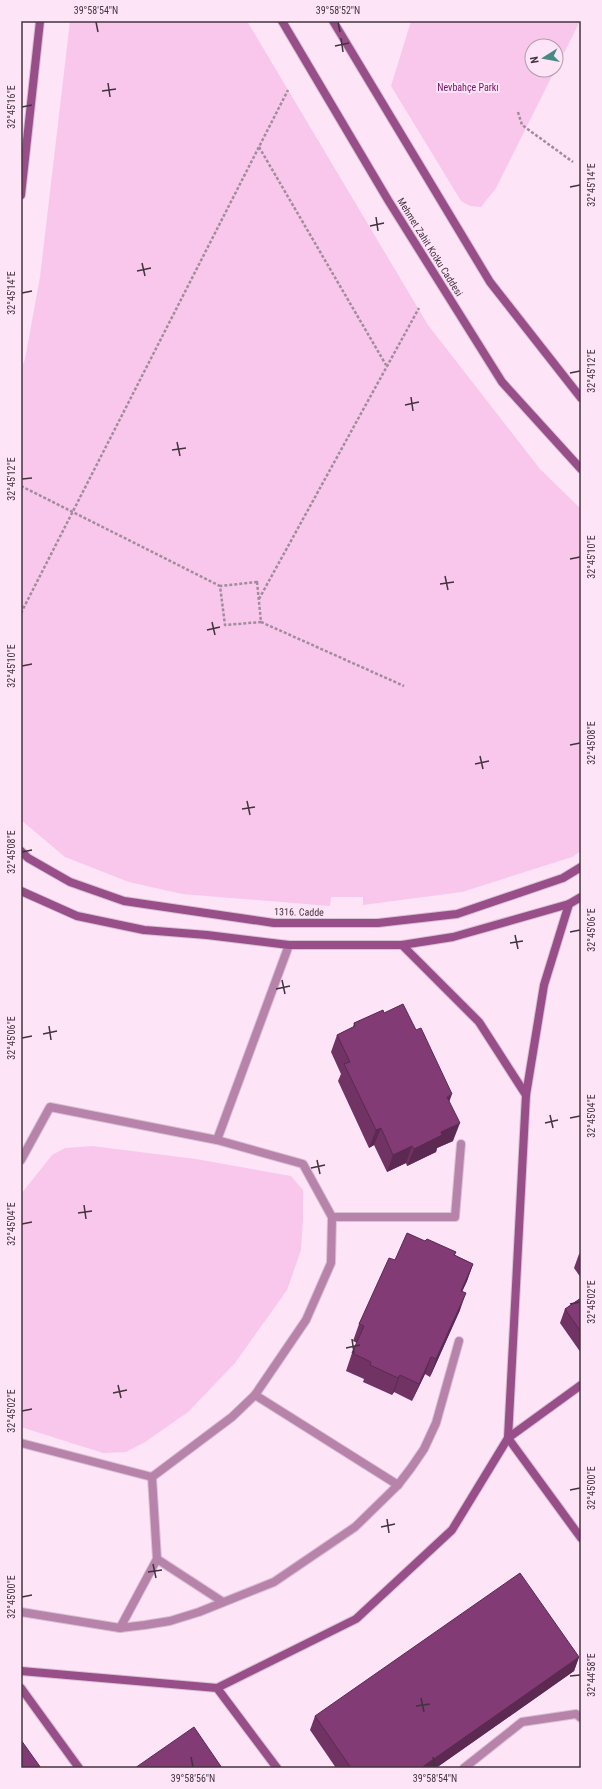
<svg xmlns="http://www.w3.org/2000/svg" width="602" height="1789" font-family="'Roboto Condensed',sans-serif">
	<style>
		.green { fill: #f9c7ec }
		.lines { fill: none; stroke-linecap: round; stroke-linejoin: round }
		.lane-casing { stroke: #d8c1d2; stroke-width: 10 }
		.secondary-casing { stroke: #d8c1d2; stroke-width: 10 }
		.path { stroke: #a08d9b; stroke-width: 2.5; stroke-dasharray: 3 2; stroke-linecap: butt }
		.lane { stroke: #b783aa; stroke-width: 8 }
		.secondary { stroke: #984e88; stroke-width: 8 }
		.wall { fill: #703364 }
		.shaded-wall { fill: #5b2951 }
		.building { fill: #823b74; stroke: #5b2951 }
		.ticks { fill: none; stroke: #41343e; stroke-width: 1.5 }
		.labels { text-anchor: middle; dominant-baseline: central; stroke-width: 4; stroke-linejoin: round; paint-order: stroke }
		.park-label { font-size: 10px; fill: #721664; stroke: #fee4f7 }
		.street-label { font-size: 10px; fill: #41343e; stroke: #fee4f7 }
		.neatline { fill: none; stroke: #41343e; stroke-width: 1.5 }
		.ticks-label { font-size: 10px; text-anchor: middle; fill: #41343e }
	</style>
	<rect width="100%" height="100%" fill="#fee4f7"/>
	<g class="green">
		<path d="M70,21H247L428,325L540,469L581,509V851L572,857L462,892L363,905V897H331L330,906L182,894L129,882L65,857L21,820V370L25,359L40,277Z"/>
		<path d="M411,21H580L556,69V46H532V70H555L496,188L481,207L470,206L461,201L391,86Z"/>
		<path d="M92,1146L196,1159L291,1176L303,1190V1219L301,1250L287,1290L235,1363L188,1412L145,1442L126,1452L103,1453L21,1427V1194L52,1155L65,1148Z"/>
	</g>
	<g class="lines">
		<defs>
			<g id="lane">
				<path d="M217,1140L289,945"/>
				<path d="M21,1160L50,1107L217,1140L303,1164L332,1217L331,1263L306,1320L255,1395L232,1417L152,1477"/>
				<path d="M332,1217H455L461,1144"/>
				<path d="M255,1395L398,1485"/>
				<path d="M21,1443L152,1477"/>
				<path d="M157,1559L223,1602"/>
				<path d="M21,1612L120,1628L145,1625L170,1621L199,1612L274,1582L355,1527L398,1485L411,1468L424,1449L436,1423L459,1341"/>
				<path d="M120,1628L157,1559L152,1477"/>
				<path d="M464,1768L522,1722L576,1714L581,1718"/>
			</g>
			<g id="secondary">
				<path d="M282,21L388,200L502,382L581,469"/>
				<path d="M333,21L490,282L581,398"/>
				<path d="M21,195L40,21"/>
				<path d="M21,851L28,858L70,882L124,901L274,923H378L457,914L563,878L581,867"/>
				<path d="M21,891L77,916L144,930L207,935L289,945H402L453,937L569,904L581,897"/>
				<path d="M402,945L479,1022L526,1095"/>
				<path d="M581,1385L508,1438L581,1538"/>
				<path d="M21,1671L217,1688L277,1768"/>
				<path d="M21,1688L79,1768"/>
				<path d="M217,1688L356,1619L452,1530L508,1438L526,1095L544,985L569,904"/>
			</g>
		</defs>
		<use href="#lane" class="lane-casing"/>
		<use href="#secondary" class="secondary-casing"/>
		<g class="path">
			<path d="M518,112L522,125L573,162"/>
			<path d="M259,147L386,365"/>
			<path d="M21,486L220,586"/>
			<path d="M257,582L261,622L225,625L220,586Z"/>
			<path d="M259,599L419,308"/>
			<path d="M21,613L288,90"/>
			<path d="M261,622L404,686"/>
		</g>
		<use href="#lane" class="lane"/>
		<use href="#secondary" class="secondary"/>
	</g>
	<g class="wall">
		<path d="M384,1013L449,1102L453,1141L437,1148L436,1152L407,1166L406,1163L387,1172L374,1145L369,1148L338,1081L341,1074L331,1052L337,1035L353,1027L354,1023Z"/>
		<path d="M425,1241L456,1252L455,1255L473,1264L467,1281L462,1291L460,1310L430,1377L425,1374L412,1401L394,1392L392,1395L363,1382L364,1379L346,1371L352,1353L357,1343L353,1341L359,1324L395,1260Z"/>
		<path d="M581,1253V1278L574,1268L579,1254Z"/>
		<path d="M581,1298V1353L560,1323L565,1309Z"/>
		<path d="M579,1657L574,1671L436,1768H336L310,1730L315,1716Z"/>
	</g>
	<g class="shaded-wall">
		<path d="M452,1094L446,1111L447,1097Z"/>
		<path d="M460,1123L453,1141L437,1148L436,1152L407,1166L414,1149L441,1132Z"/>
		<path d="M381,1128L374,1145L369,1148L376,1130Z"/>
		<path d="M412,1146L406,1163L387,1172L393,1155Z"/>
		<path d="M473,1264L467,1281L455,1308L461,1291Z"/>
		<path d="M466,1293L460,1310L430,1377L436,1359Z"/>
		<path d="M431,1357L425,1374L412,1401L419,1384Z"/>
		<path d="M400,1375L394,1392L392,1395L398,1378Z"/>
		<path d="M579,1657L574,1671L436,1768H421Z"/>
	</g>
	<g class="building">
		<path d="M403,1004L416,1030L421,1028L452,1094L447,1097L460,1123L441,1132L442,1135L414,1149L412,1146L393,1155L381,1128L376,1130L344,1064L350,1062L337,1035L355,1026L354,1023L383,1010L384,1013Z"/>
		<path d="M407,1233L425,1241L427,1239L456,1252L454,1255L473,1264L461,1291L466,1293L436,1359L431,1357L419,1384L400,1375L398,1378L370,1365L371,1362L352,1353L364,1326L359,1324L389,1258L395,1260Z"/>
		<path d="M581,1298V1332L565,1309Z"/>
		<path d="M520,1573L579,1657L421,1768H351L315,1716Z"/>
		<path d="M194,1727L222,1768H135Z"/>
		<path d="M21,1740L41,1768H21Z"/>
	</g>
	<path class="ticks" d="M96,22L98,32M338,22L340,32M341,38L343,52M335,46L349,43M108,83L110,97M102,91L116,89M22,107L32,105M570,187L580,185M376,217L378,231M370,226L384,223M142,263L145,276M137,271L151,268M22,293L32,291M570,373L580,371M411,397L413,411M405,405L419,402M177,442L180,456M172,450L186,448M22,479L32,478M570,559L580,557M445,576L448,590M440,584L454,582M212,622L215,635M207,630L220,627M22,666L32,664M570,745L580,743M480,756L483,769M475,764L489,761M247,801L250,815M242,809L255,807M22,852L32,850M570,932L580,930M515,935L518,949M510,943L523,941M282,980L285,994M276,989L290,986M49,1026L51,1040M43,1034L57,1031M22,1038L32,1036M550,1115L553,1128M570,1118L580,1116M545,1123L558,1120M317,1160L320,1174M311,1168L325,1165M84,1205L86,1219M78,1213L92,1211M22,1224L32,1222M570,1304L580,1302M352,1339L354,1353M346,1348L360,1345M118,1385L121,1398M113,1393L127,1390M22,1411L32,1409M570,1490L580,1488M387,1519L389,1533M381,1527L395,1524M153,1564L156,1578M148,1572L162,1570M22,1597L32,1595M570,1676L580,1675M421,1698L424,1712M416,1706L430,1704M191,1757L193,1767M433,1757L435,1767"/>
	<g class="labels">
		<g class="park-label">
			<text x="468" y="87">Nevbahçe Parkı</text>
		</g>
		<g class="street-label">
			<text transform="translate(430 247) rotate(58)">Mehmet Zahit Kotku Caddesi</text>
			<text transform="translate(299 912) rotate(1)">1316. Cadde</text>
		</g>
	</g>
	<rect width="602" height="1789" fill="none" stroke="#fee4f7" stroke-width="44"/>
	<g transform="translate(544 58) rotate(259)"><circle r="19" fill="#fee4f7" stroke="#b29ead"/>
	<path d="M0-3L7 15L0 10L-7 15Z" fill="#458b83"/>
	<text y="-6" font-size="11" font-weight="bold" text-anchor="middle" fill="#41343e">N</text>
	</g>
	<rect x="22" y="22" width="558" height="1745" class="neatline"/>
	<g class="ticks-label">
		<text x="96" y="14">39°58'54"N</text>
		<text x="338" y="14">39°58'52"N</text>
		<text transform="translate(11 107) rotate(-90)" y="4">32°45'16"E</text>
		<text transform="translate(591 185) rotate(-90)" y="4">32°45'14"E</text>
		<text transform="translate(11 293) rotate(-90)" y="4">32°45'14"E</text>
		<text transform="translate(591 371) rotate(-90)" y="4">32°45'12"E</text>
		<text transform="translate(11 479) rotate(-90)" y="4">32°45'12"E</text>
		<text transform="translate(591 557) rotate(-90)" y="4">32°45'10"E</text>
		<text transform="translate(11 666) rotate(-90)" y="4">32°45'10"E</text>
		<text transform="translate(591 743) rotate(-90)" y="4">32°45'08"E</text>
		<text transform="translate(11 852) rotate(-90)" y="4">32°45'08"E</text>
		<text transform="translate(591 930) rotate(-90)" y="4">32°45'06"E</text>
		<text transform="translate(11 1038) rotate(-90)" y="4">32°45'06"E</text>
		<text transform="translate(591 1116) rotate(-90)" y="4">32°45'04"E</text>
		<text transform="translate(11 1224) rotate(-90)" y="4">32°45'04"E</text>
		<text transform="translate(591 1302) rotate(-90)" y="4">32°45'02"E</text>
		<text transform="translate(11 1411) rotate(-90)" y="4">32°45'02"E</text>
		<text transform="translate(591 1488) rotate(-90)" y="4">32°45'00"E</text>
		<text transform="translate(11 1597) rotate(-90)" y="4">32°45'00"E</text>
		<text transform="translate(591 1675) rotate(-90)" y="4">32°44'58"E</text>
		<text x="193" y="1782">39°58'56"N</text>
		<text x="435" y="1782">39°58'54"N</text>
	</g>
</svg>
